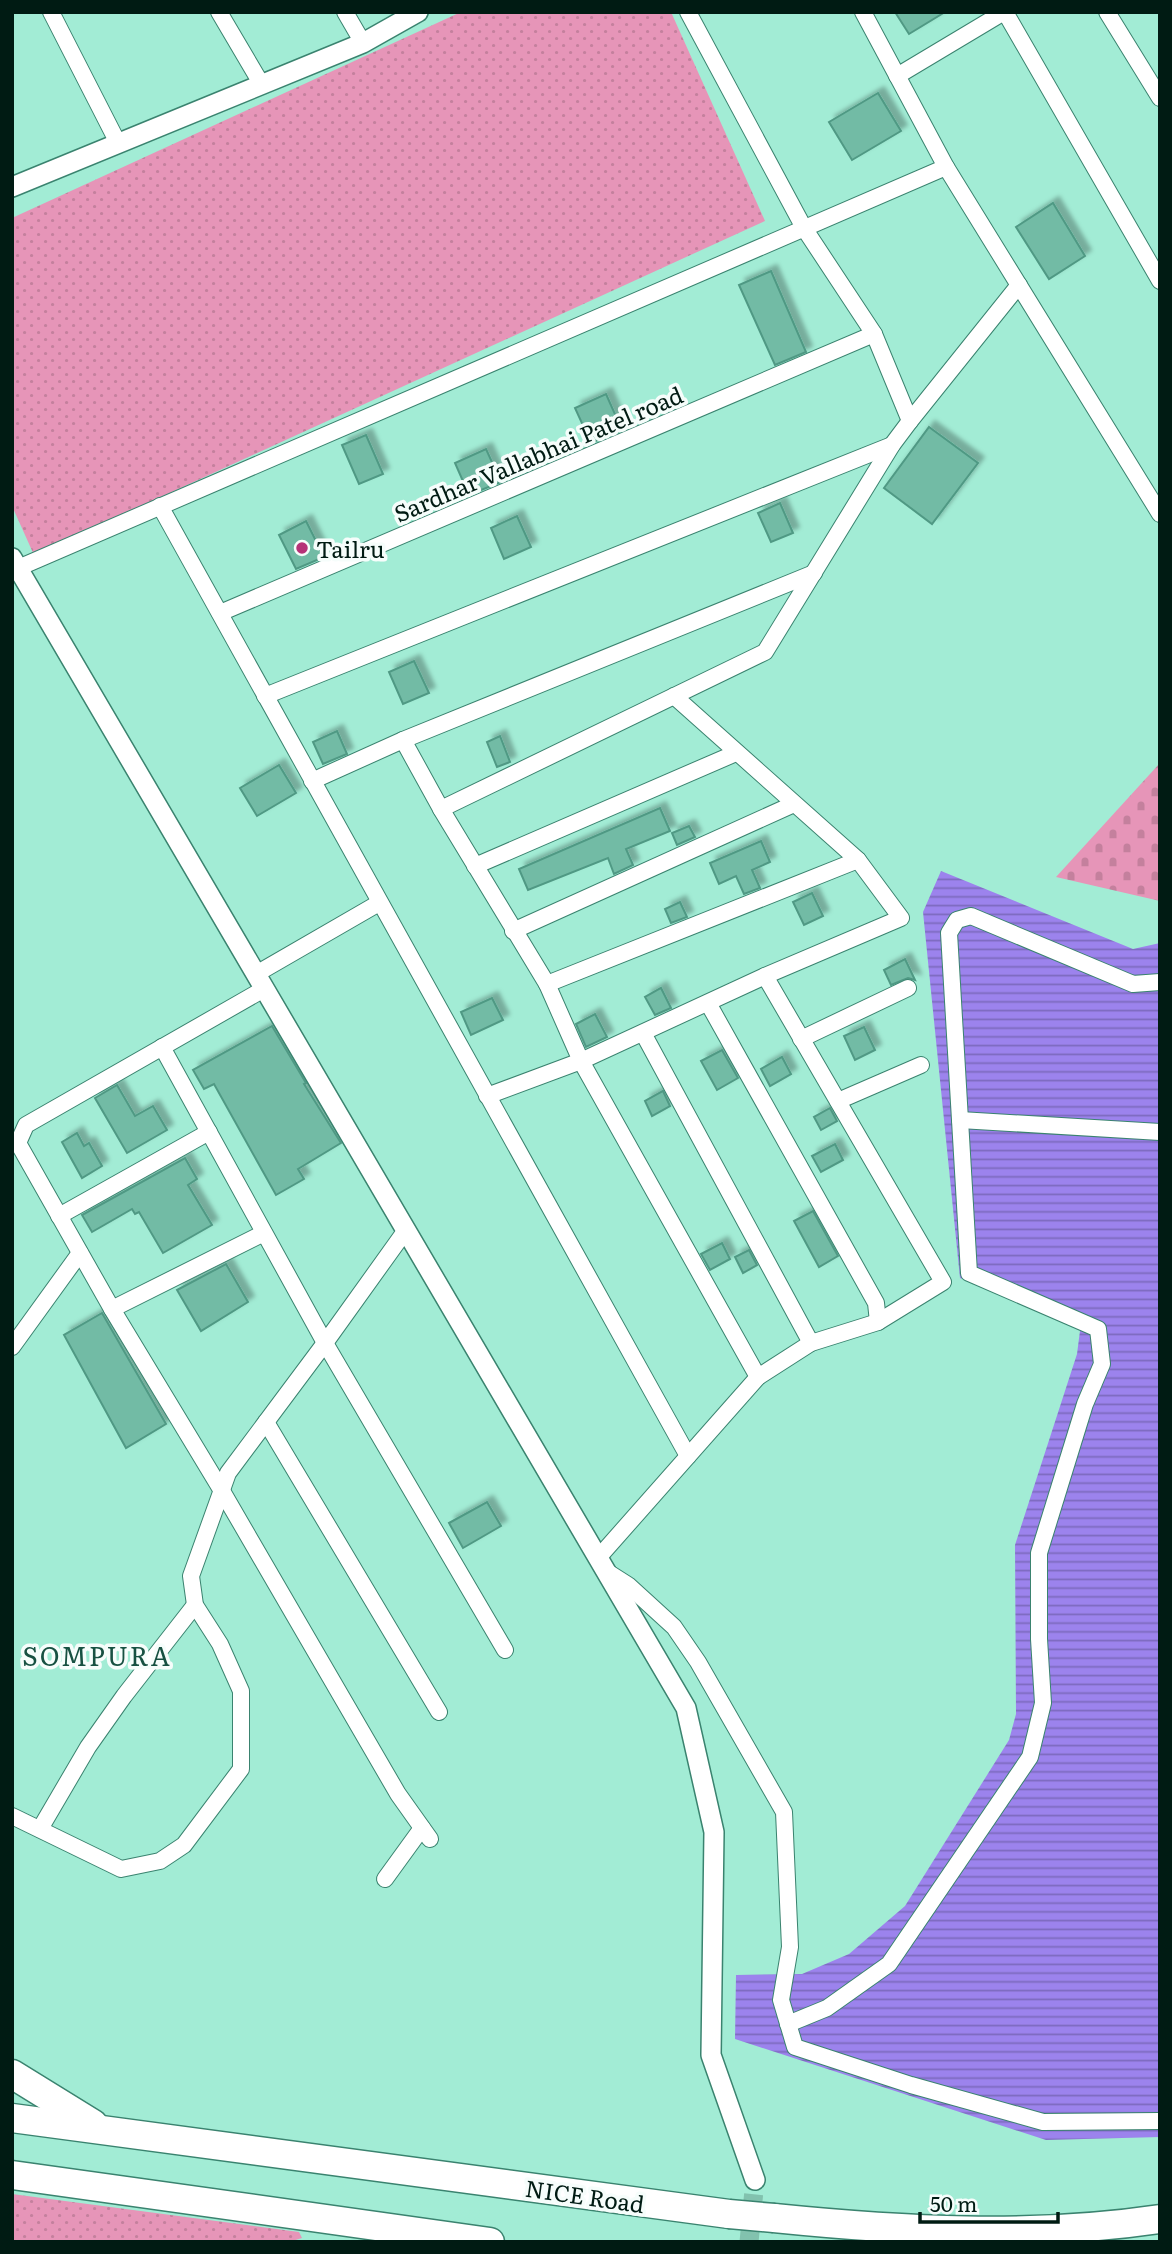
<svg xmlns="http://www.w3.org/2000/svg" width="1172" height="2254" font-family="Literata,serif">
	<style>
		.grass { fill: url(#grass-dots) }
		.cemetery { fill: url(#cemetery-stones) }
		.water { fill: url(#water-rules) }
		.building { fill: #72bba5; stroke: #509984; stroke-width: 2; filter: url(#shadow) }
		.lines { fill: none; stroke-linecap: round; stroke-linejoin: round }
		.tertiary-tunnel { stroke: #82c2ae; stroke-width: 19; stroke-dasharray: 19 10; stroke-linecap: butt }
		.minor-casing { stroke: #3a836f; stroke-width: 18 }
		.tertiary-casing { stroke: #3a836f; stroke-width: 22 }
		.motorway-casing { stroke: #3a836f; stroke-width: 31 }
		.minor { stroke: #fff; stroke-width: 16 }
		.tertiary { stroke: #fff; stroke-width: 19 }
		.motorway { stroke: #fff; stroke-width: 28 }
		.motorway-bridge-casing { stroke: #3a836f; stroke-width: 31; stroke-linecap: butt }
		.motorway-bridge { stroke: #fff; stroke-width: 28 }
		.poi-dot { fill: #b63278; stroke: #f6fdfb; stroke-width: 2.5 }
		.labels { text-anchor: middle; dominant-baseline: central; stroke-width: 7; stroke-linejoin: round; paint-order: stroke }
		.street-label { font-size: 23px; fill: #001b13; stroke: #f6fdfb }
		.poi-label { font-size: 23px; fill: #001b13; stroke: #f6fdfb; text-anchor: start }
		.quarter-label { font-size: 26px; letter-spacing: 2px; fill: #175142; stroke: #f6fdfb }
	</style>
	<defs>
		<pattern id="grass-dots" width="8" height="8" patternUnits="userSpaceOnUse" patternTransform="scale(1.75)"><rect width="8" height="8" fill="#e695b8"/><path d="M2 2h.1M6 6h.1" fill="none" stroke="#c4809d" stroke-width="1.8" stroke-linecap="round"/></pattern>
		<pattern id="cemetery-stones" width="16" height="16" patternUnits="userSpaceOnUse" patternTransform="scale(1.75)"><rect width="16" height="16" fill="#e695b8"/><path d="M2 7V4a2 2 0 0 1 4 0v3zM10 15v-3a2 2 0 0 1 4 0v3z" fill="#c4809d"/></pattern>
		<pattern id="water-rules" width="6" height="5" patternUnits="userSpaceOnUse" patternTransform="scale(1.75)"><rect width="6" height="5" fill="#9c83ed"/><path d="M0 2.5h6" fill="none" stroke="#7d6abf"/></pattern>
		<filter id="shadow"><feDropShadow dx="6" dy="-6" stdDeviation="2" flood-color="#0004"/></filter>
	</defs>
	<rect width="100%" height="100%" fill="#a2ecd5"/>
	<g class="grass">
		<path d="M461,12H671L765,221L34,555L12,506V218Z"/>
		<path d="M12,2194L299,2232L302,2238L289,2242H12Z"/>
	</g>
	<path class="cemetery" d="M1160,763V901L1056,877Z"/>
	<path class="water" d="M941,871L1133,949L1160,943V2137L1046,2140L735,2039L736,1975L802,1974L849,1954L905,1906L1009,1740L1016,1714L1015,1545L1077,1354L1081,1323L960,1278L923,912Z"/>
	<g class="building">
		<path d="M895,12H945L909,34Z"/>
		<path d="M878,93L901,131L852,160L829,122Z"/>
		<path d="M1053,203L1085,256L1049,279L1016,227Z"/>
		<path d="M771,271L806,352L775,365L739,285Z"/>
		<path d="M606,394L622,430L591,443L575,408Z"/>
		<path d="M929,427L978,463L932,524L884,488Z"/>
		<path d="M366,435L383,474L359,484L342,445Z"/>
		<path d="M486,449L501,482L469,495L455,463Z"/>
		<path d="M780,503L793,533L771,542L758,513Z"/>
		<path d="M517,516L531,547L504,559L491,528Z"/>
		<path d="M306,521L324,557L296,569L279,535Z"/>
		<path d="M414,661L429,693L403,704L389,672Z"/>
		<path d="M337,731L347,754L323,764L313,742Z"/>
		<path d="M500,736L510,762L497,767L487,742Z"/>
		<path d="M279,765L296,793L257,816L240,788Z"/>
		<path d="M660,808L670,831L626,849L633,865L614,874L608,858L528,890L519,869Z"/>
		<path d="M689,826L695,837L677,845L672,833Z"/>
		<path d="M761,841L770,862L752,870L760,888L744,894L736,876L719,884L710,863Z"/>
		<path d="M812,893L823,916L804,925L793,902Z"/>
		<path d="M680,902L687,917L671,923L665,909Z"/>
		<path d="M905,959L915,980L908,978L891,985L884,970Z"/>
		<path d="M661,988L671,1008L655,1015L645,997Z"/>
		<path d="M492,998L503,1020L471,1035L461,1012Z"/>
		<path d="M595,1014L607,1037L586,1047L576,1024Z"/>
		<path d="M272,1026L306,1083L304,1084L341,1143L298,1169L304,1179L276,1195L214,1084L204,1089L193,1070Z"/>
		<path d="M864,1027L875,1050L855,1060L844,1036Z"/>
		<path d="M722,1050L738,1078L717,1090L701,1061Z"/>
		<path d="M782,1057L791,1074L770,1086L761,1069Z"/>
		<path d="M117,1085L135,1116L153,1106L167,1130L127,1153L95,1098Z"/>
		<path d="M663,1091L670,1106L652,1116L645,1101Z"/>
		<path d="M830,1108L837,1121L821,1130L814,1117Z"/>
		<path d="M77,1133L84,1146L89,1143L102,1166L82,1178L62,1142Z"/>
		<path d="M835,1144L843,1160L821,1172L812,1156Z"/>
		<path d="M185,1158L197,1179L188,1185L212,1225L163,1253L139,1212L135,1214L132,1209L92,1232L82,1215Z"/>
		<path d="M813,1211L838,1256L819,1267L794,1221Z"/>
		<path d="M722,1243L730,1259L710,1270L701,1254Z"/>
		<path d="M749,1250L757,1265L743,1273L735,1257Z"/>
		<path d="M226,1264L248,1302L201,1331L177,1290Z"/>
		<path d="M102,1313L166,1424L126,1448L64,1335Z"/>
		<path d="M487,1502L501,1526L463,1548L449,1523Z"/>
	</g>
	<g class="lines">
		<path class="tertiary-tunnel" d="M749,2242L755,2180"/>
		<defs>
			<g id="minor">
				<path d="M51,12L118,143"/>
				<path d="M219,12L262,85"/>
				<path d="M345,12L363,43"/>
				<path d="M688,12L804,228L874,334L910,421L1019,285"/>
				<path d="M1005,12L1160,281"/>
				<path d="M1107,12L1160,98"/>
				<path d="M897,76L1004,12"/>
				<path d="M946,167L1160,514"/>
				<path d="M160,506L688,1456"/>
				<path d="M18,568L946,167L863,12"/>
				<path d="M220,613L874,334"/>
				<path d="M265,696L892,445"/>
				<path d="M403,740L441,809L547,984L858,860"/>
				<path d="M312,781L403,740L814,573"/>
				<path d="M441,809L765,652L892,445L910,421"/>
				<path d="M475,866L736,753"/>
				<path d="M513,931L794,804"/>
				<path d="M256,974L379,903"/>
				<path d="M547,984L581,1061L758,1377"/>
				<path d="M708,1003L876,1303L878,1322"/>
				<path d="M643,1033L811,1343"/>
				<path d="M801,1039L908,988"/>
				<path d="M162,1047L325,1343L505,1650"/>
				<path d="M487,1096L581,1061L765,976L901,918L858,860L674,696"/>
				<path d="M838,1101L921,1065"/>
				<path d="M960,1120L1160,1132"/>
				<path d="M59,1216L209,1132"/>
				<path d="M264,1233L112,1309L18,1143L26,1125L264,989"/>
				<path d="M112,1309L222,1491L398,1794L430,1839"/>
				<path d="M12,1347L80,1253"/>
				<path d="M266,1422L439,1712"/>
				<path d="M598,1558L758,1377L811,1343L878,1322L943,1282L765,976"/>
				<path d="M606,1571L628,1585L674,1627L698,1662L784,1812L790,1947L781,2000L795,2047L911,2085L1043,2122L1160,2121"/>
				<path d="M12,1816L121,1869L160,1861L184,1845L241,1769V1691L220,1644L195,1605L191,1576L228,1473L325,1343L406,1230"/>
				<path d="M40,1829L88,1747L124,1696L195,1605"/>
				<path d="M385,1879L422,1828"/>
				<path d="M788,2024L827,2008L889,1964L1030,1757L1043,1703L1039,1639V1553L1085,1404L1102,1364L1098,1329L969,1273L949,933L957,920L971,916L1133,984L1160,982"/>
			</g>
			<g id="tertiary">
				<path d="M12,187L363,43L418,12"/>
				<path d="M12,558L686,1708L714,1832L711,2055L755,2180"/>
			</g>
			<g id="motorway">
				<path d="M12,2074L93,2124"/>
				<path d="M12,2118L729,2214"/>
				<path d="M12,2175L490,2242"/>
				<path d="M774,2218C902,2231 1032,2238 1160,2219"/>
			</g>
		</defs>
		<use href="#minor" class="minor-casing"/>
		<use href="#tertiary" class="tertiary-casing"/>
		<use href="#motorway" class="motorway-casing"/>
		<use href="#minor" class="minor"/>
		<use href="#tertiary" class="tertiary"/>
		<use href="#motorway" class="motorway"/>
		<defs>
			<path id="motorway-bridge" d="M729,2214L774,2218"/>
		</defs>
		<use href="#motorway-bridge" class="motorway-bridge-casing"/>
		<use href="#motorway-bridge" class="motorway-bridge"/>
	</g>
	<circle class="poi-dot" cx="302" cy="548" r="7"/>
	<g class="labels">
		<g class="street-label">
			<text transform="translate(538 453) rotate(-23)">Sardhar Vallabhai Patel road</text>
			<text transform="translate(585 2195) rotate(8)">NICE Road</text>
		</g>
		<g class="poi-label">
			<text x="316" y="548">Tailru</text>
		</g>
		<g class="quarter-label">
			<text x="97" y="1654">SOMPURA</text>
		</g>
	</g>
	<rect width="1172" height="2254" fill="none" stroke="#001b13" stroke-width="28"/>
	<path d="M920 2212v10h138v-10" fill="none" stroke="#001b13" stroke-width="3.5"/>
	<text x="930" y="2212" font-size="21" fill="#001b13" stroke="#f6fdfb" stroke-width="5" paint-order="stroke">50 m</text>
</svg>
